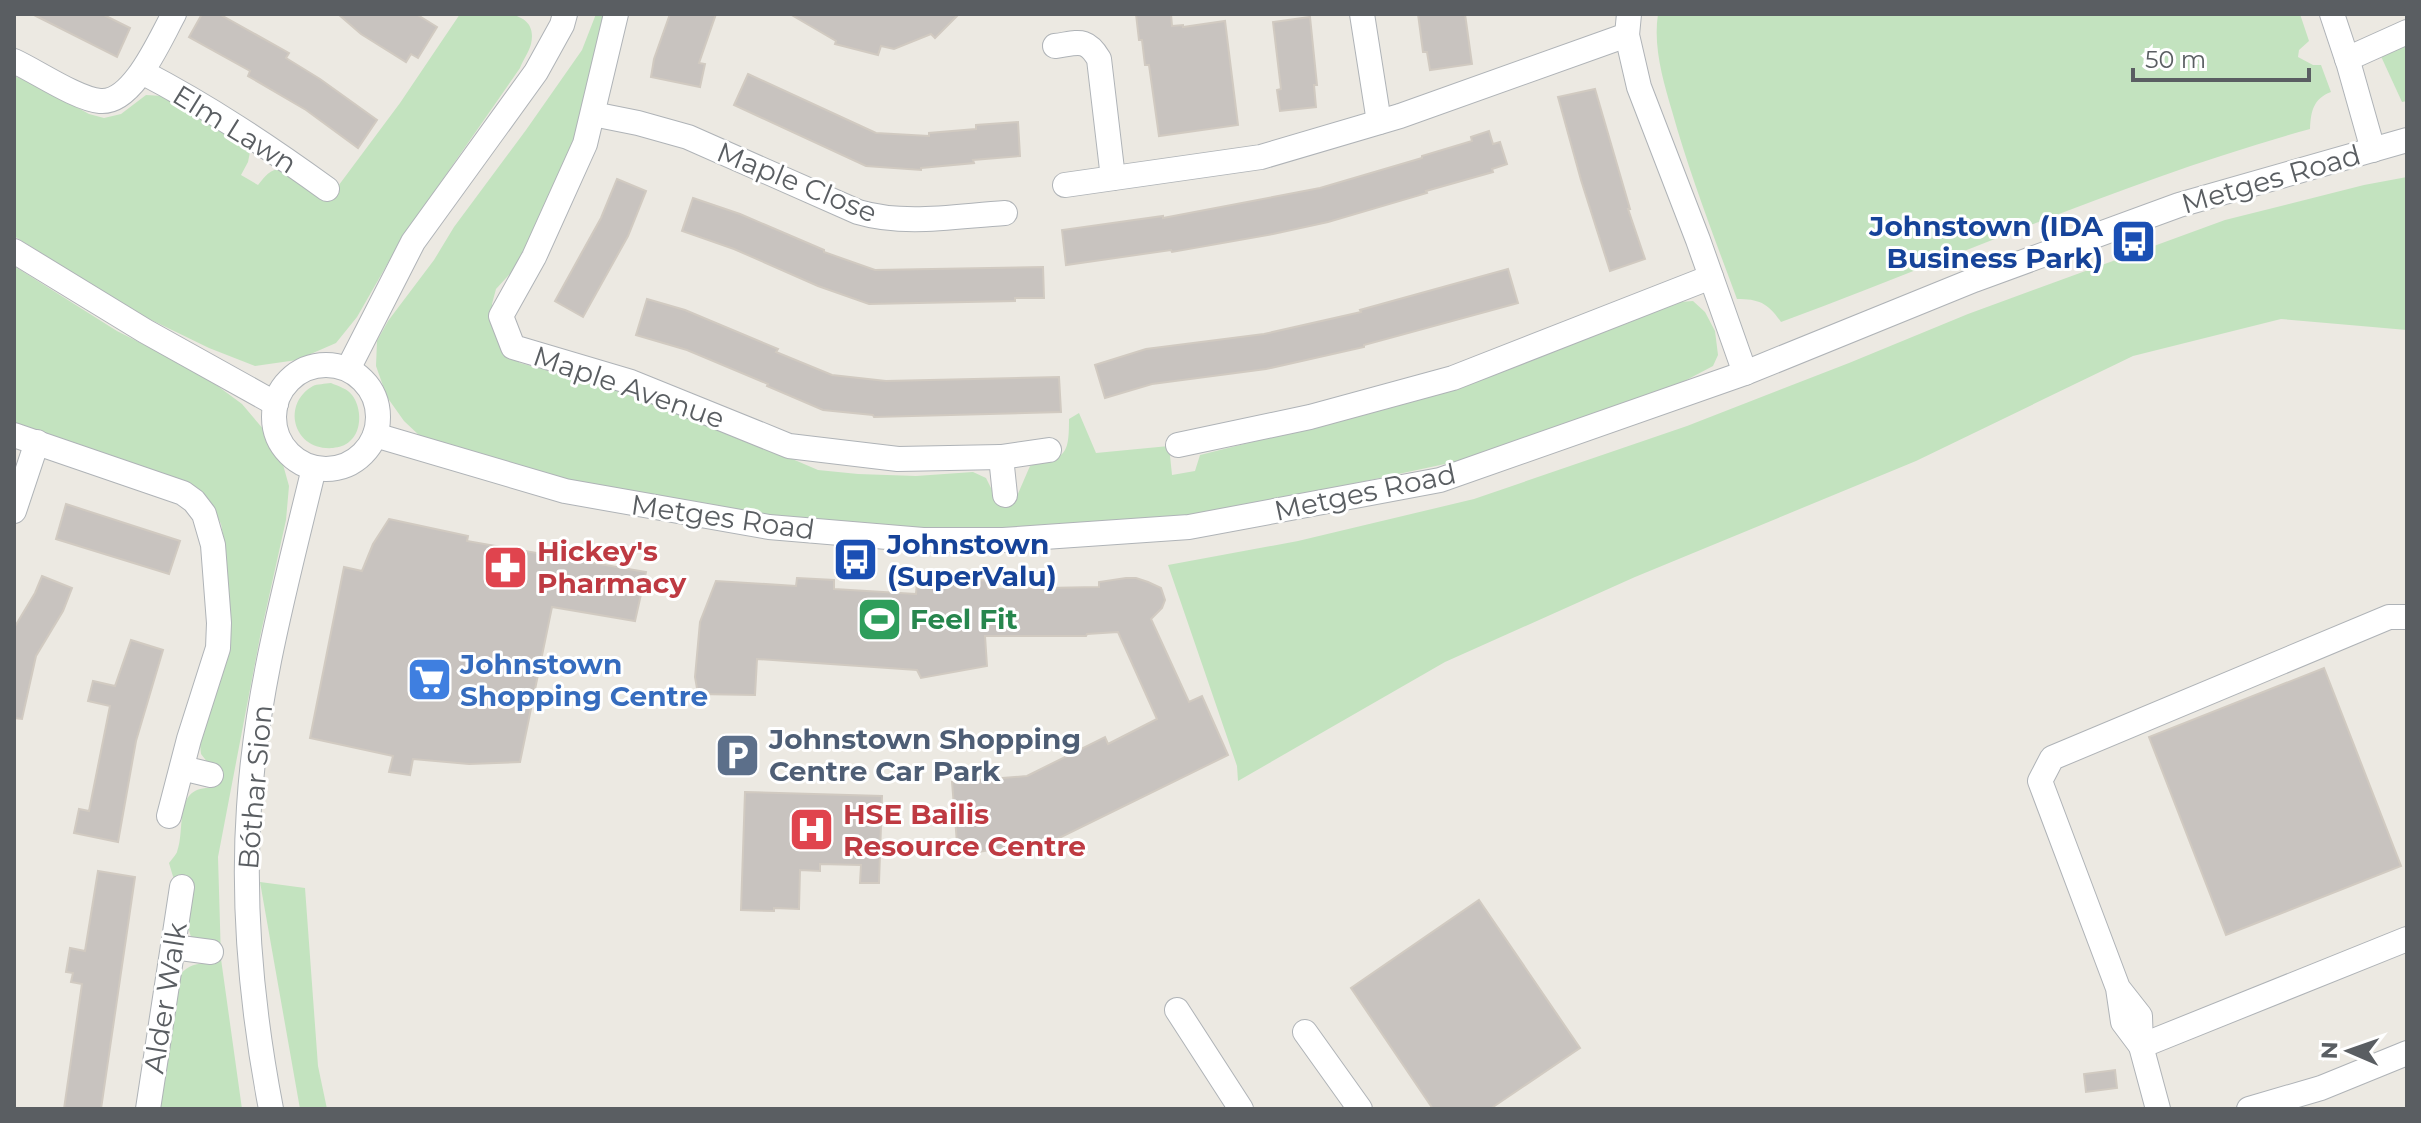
<svg xmlns="http://www.w3.org/2000/svg" width="2421" height="1123" font-family="Montserrat,sans-serif">
	<style>
		.green { fill: #c3e3bf }
		.building { fill: #c8c3bf; stroke: #d1cac1; stroke-width: 2 }
		.lines { fill: none; stroke-linecap: round; stroke-linejoin: round }
		.minor-casing { stroke: #afb3b7; stroke-width: 26 }
		.minor { stroke: #fff; stroke-width: 24 }
		.labels { text-anchor: middle; dominant-baseline: central; stroke-width: 6; stroke-linejoin: round; paint-order: stroke }
		.street-label { font-size: 28px; fill: #5a5e62; stroke: #fff }
		.transit-label { font-size: 28px; font-weight: bold; fill: #164399; stroke: #fff; text-anchor: end }
		.health-label { font-size: 28px; font-weight: bold; fill: #be3a42; stroke: #fff; text-anchor: start }
		.leisure-label { font-size: 28px; font-weight: bold; fill: #27864d; stroke: #fff; text-anchor: start }
		.shop-label { font-size: 28px; font-weight: bold; fill: #366cbe; stroke: #fff; text-anchor: start }
		.service-label { font-size: 28px; font-weight: bold; fill: #4e5e75; stroke: #fff; text-anchor: start }
	</style>
	<rect width="100%" height="100%" fill="#ece9e2"/>
	<g class="green">
		<path d="M460,14C484,14 540,4 531,44C529,52 523,60 520,68L404,235L357,317L336,343L297,360L255,366L209,348L139,314L14,236V76L35,84L89,114L104,118L121,114L146,95L163,96L182,110L244,143L250,152L248,162L241,175L258,185C265,176 271,168 283,169L327,201L400,103Z"/>
		<path d="M596,14H607L586,102L567,158L518,265L496,289L492,304V327L503,348L520,363L647,397L818,470L858,474L916,476L973,472L986,478L996,498L1017,496L1030,466C1065,456 1069,458 1069,419L1079,413L1096,453L1169,446L1172,475L1195,471L1200,455L1351,417L1680,302L1693,301L1705,312L1715,331L1718,355L1713,366L1677,385L1473,458L1254,505L1198,515L948,532L819,524L665,502L521,469L421,437L404,421L387,397L376,366L377,341L388,321L434,260L454,227L526,130L582,50Z"/>
		<path d="M1658,14H2300L2309,41L2299,50L2298,57L2313,65H2321L2331,92C2313,99 2311,111 2310,129C2129,179 1957,257 1781,322C1768,303 1759,299 1737,299C1714,237 1690,175 1672,111C1663,80 1653,47 1658,14Z"/>
		<path d="M2407,43V101L2402,102L2379,52Z"/>
		<path d="M2407,177V330L2281,319L2133,356L1916,461L1635,577L1445,662L1238,781L1237,766L1168,565L1298,541L1474,499L1687,426L1849,363L1968,314L2225,220L2364,185Z"/>
		<path d="M14,266L117,331L200,373L242,404L264,430L282,461L289,486L286,520L260,637L218,857L221,959L242,1109H160L177,978C186,967 192,964 206,963L200,942L191,937L169,863C170,862 177,853 177,852C186,829 173,788 209,788L215,772L201,754L200,745L230,640V621L226,551L221,524L211,503L196,488L14,424Z"/>
		<path d="M331,383C338,386 348,389 352,395C362,408 362,431 350,441C345,446 339,447 333,448C293,451 281,404 313,386C317,384 325,384 331,383Z"/>
		<path d="M260,882L305,888L318,1066L327,1109H300Z"/>
	</g>
	<g class="building">
		<path d="M32,14H102L130,28L117,57Z"/>
		<path d="M202,14H219L289,53L286,58L320,79L377,120L358,148L306,110L248,76L250,71L189,37Z"/>
		<path d="M338,14H416L437,27L418,58L411,54L406,62L361,34Z"/>
		<path d="M670,14H716L699,63L705,64L700,87L651,77L654,59Z"/>
		<path d="M790,14H959L935,38L931,34L894,49L881,46L878,55L835,44L836,41Z"/>
		<path d="M1136,14H1171L1172,26L1183,25V27L1225,21L1238,125L1159,136L1149,65H1145L1142,40H1139Z"/>
		<path d="M1418,14H1465L1472,64L1430,70L1427,52H1423Z"/>
		<path d="M1310,17L1317,85H1314L1316,107L1280,111L1277,90L1281,89L1273,22Z"/>
		<path d="M748,74L876,133L929,136V133L976,129V125L1018,122L1020,156L973,160L974,163L921,168V170L866,166L734,105Z"/>
		<path d="M1595,89L1630,209H1628L1645,259L1610,271L1581,180L1558,97Z"/>
		<path d="M1489,131L1493,144L1500,142L1507,164L1492,169L1493,172L1426,191L1427,193L1328,222L1273,234L1172,252L1171,250L1066,265L1062,230L1163,216V218L1320,188L1422,158V156L1472,141L1471,137Z"/>
		<path d="M617,179L646,191L628,236L583,317L555,301L601,218Z"/>
		<path d="M693,198L740,214L824,250V252L875,270L1043,267L1044,298H1015V301L869,304L818,286L734,249L682,231Z"/>
		<path d="M1508,269L1518,303L1364,345V347L1266,369L1152,384L1105,398L1095,365L1146,349L1264,334L1361,312L1360,310Z"/>
		<path d="M647,299L685,310L778,349L776,352L832,375L886,381L1059,377L1061,412L874,417L873,415L823,410L767,386L768,384L687,350L636,335Z"/>
		<path d="M66,504L180,541L169,574L56,539Z"/>
		<path d="M389,519L468,536L467,541L646,572L635,621L552,607L520,762L469,764L413,759L410,775L389,772L393,756L310,738L344,567L362,571L373,544Z"/>
		<path d="M42,576L72,588L63,611L36,656L22,719L14,718V628L35,593Z"/>
		<path d="M797,578L834,580V589L916,594L917,582L987,580L988,589L1099,587V582L1126,578H1136L1148,582L1161,588L1165,600L1162,608L1151,619L1189,702L1202,696L1228,755L1055,840L958,855L952,782L1027,776L1105,737L1108,744L1157,719L1118,632L1087,634L1086,636H985L987,666L921,678L917,670L757,659L755,695L698,694L695,677L700,622L716,581L796,586Z"/>
		<path d="M131,640L163,650L136,741L118,842L74,833L79,809L89,811L110,706L88,701L93,681L115,686Z"/>
		<path d="M2324,668L2401,866L2226,935L2149,737Z"/>
		<path d="M745,792L882,796L879,883H860L861,865L820,864V871L800,870L799,909L774,908V911L741,910Z"/>
		<path d="M98,871L135,877L101,1109H64L82,984L71,982L73,973L66,972L70,948L85,951Z"/>
		<path d="M1479,900L1580,1048L1490,1109H1433L1351,988Z"/>
		<path d="M2115,1070L2117,1088L2086,1092L2084,1074Z"/>
	</g>
	<g class="lines">
		<defs>
			<g id="minor">
				<path d="M616,14L585,144L534,257L501,316L513,347L631,382L789,446L898,459L1001,457L1049,450"/>
				<path d="M1362,14L1379,122"/>
				<path d="M1629,14L1627,35L1639,87L1698,240L1745,373"/>
				<path d="M2332,14L2349,65L2373,150"/>
				<path d="M1055,46C1078,43 1086,37 1099,59L1113,178"/>
				<path d="M2347,59L2407,32"/>
				<path d="M14,61C36,71 77,99 100,101C133,104 160,39 174,14"/>
				<path d="M142,72C209,107 266,145 327,189"/>
				<path d="M593,114L638,123L688,137L858,212C905,226 957,216 1005,213"/>
				<path d="M1065,185L1261,157L1400,116L1627,35"/>
				<path d="M14,251L145,331L276,404"/>
				<circle cx="326" cy="417" r="52"/>
				<path d="M348,369L413,242L536,72L562,25L565,14"/>
				<path d="M14,435L183,493L194,501L204,514L213,545L219,623L218,648L189,739L169,816"/>
				<path d="M375,435L565,491L769,527L923,540H1003L1189,527L1440,480L1745,373L1974,280L2179,205L2407,140"/>
				<path d="M1178,445L1310,417L1453,378L1711,277"/>
				<path d="M1001,457L1005,495"/>
				<path d="M14,511L37,442"/>
				<path d="M182,768L211,775"/>
				<path d="M173,947L211,952"/>
				<path d="M2118,988L2140,1016L2141,1046L2123,1022L2118,988L2040,781L2052,758L2389,617H2407"/>
				<path d="M1177,1010L1241,1109"/>
				<path d="M1305,1032L1360,1109"/>
				<path d="M148,1109L182,887"/>
				<path d="M271,1109C252,1010 242,909 249,807C256,692 287,580 314,468"/>
				<path d="M2158,1109L2141,1046L2407,939"/>
				<path d="M2249,1109L2321,1088L2407,1053"/>
			</g>
		</defs>
		<use href="#minor" class="minor-casing"/>
		<use href="#minor" class="minor"/>
	</g>
	<defs>
		<symbol id="bus-square" viewBox="-11 -11 22 22"><rect x="-9" y="-9" width="18" height="18" rx="4" fill="#1a4fb4" stroke="#fff"/><path d="M-5-6H5V4H4V6H2V4H-2V6H-4V4H-5ZM-3.5-4V0h7V-4ZM-3.5 1.2v1.5H-2V1.2ZM2 1.2v1.5H3.5V1.2Z" fill="#fff"/></symbol>
		<symbol id="pharmacy-square" viewBox="-11 -11 22 22"><rect x="-9" y="-9" width="18" height="18" rx="4" fill="#e0444e" stroke="#fff"/><path d="M-2-6h4v4h4v4h-4v4h-4v-4h-4v-4h4Z" fill="#fff"/></symbol>
		<symbol id="stadium-square" viewBox="-11 -11 22 22"><rect x="-9" y="-9" width="18" height="18" rx="4" fill="#2e9e5b" stroke="#fff"/><path d="M0-5a6.5 5 0 1 0 0 10a6.5 5 0 1 0 0-10ZM-3.5-1.8h7v3.6h-7Z" fill="#fff"/></symbol>
		<symbol id="supermarket-square" viewBox="-11 -11 22 22"><rect x="-9" y="-9" width="18" height="18" rx="4" fill="#3f7fe0" stroke="#fff"/><path d="M-6-5.5h2.5l.6 2H6L4.5 2H-2.5L-4.4-4H-6ZM-1.5 3.2a1.3 1.3 0 1 0 .1 0ZM3 3.2a1.3 1.3 0 1 0 .1 0Z" fill="#fff"/></symbol>
		<symbol id="parking-square" viewBox="-11 -11 22 22"><rect x="-9" y="-9" width="18" height="18" rx="4" fill="#5c6f8a" stroke="#fff"/><path d="M-3.5-5.5H1a3.5 3.5 0 0 1 0 7H-1V5.5H-3.5ZM-1-3.4V-.6H.8a1.4 1.4 0 0 0 0-2.8Z" fill="#fff"/></symbol>
		<symbol id="hospital-square" viewBox="-11 -11 22 22"><rect x="-9" y="-9" width="18" height="18" rx="4" fill="#e0444e" stroke="#fff"/><path d="M-5-5h3v3.5h4V-5h3V5h-3V1.5h-4V5h-3Z" fill="#fff"/></symbol>
	</defs>
	<g fill-rule="evenodd">
		<use href="#bus-square" x="2108" y="216" width="51" height="51"/>
		<use href="#bus-square" x="830" y="534" width="51" height="51"/>
		<use href="#pharmacy-square" x="480" y="542" width="51" height="51"/>
		<use href="#stadium-square" x="854" y="594" width="51" height="51"/>
		<use href="#supermarket-square" x="404" y="654" width="51" height="51"/>
		<use href="#parking-square" x="712" y="730" width="51" height="51"/>
		<use href="#hospital-square" x="786" y="804" width="51" height="51"/>
	</g>
	<g class="labels">
		<g class="street-label">
			<text transform="translate(235 129) rotate(32)">Elm Lawn</text>
			<text transform="translate(2271 179) rotate(-16)">Metges Road</text>
			<text transform="translate(797 182) rotate(22)">Maple Close</text>
			<text transform="translate(629 387) rotate(19)">Maple Avenue</text>
			<text transform="translate(1365 492) rotate(-12)">Metges Road</text>
			<text transform="translate(723 517) rotate(8)">Metges Road</text>
			<text transform="translate(255 787) rotate(-85)">Bóthar Sion</text>
			<text transform="translate(165 998) rotate(-81)">Alder Walk</text>
		</g>
		<g class="transit-label">
			<text x="2103" y="226">Johnstown (IDA<tspan x="2103" dy="32">Business Park)</tspan></text>
			<text x="887" y="544" text-anchor="start">Johnstown<tspan x="887" dy="32">(SuperValu)</tspan></text>
		</g>
		<g class="health-label">
			<text x="537" y="551">Hickey's<tspan x="537" dy="32">Pharmacy</tspan></text>
			<text x="843" y="814">HSE Bailis<tspan x="843" dy="32">Resource Centre</tspan></text>
		</g>
		<g class="leisure-label">
			<text x="910" y="619">Feel Fit</text>
		</g>
		<g class="shop-label">
			<text x="460" y="664">Johnstown<tspan x="460" dy="32">Shopping Centre</tspan></text>
		</g>
		<g class="service-label">
			<text x="769" y="739">Johnstown Shopping<tspan x="769" dy="32">Centre Car Park</tspan></text>
		</g>
	</g>
	<rect width="2421" height="1123" fill="none" stroke="#5a5e62" stroke-width="32"/>
	<g transform="translate(2349 1051) rotate(272)" stroke="#ffffff" stroke-width="6" paint-order="stroke">
	<path d="M0-6L14 30L0 20L-14 30Z" fill="#5a5e62"/>
	<text y="-12" font-size="22" font-weight="bold" text-anchor="middle" fill="#5a5e62">N</text>
	</g>
	<path d="M2133 68v12h176v-12" fill="none" stroke="#5a5e62" stroke-width="4"/>
	<text x="2145" y="68" font-size="24" fill="#5a5e62" stroke="#ffffff" stroke-width="6" paint-order="stroke">50 m</text>
</svg>
